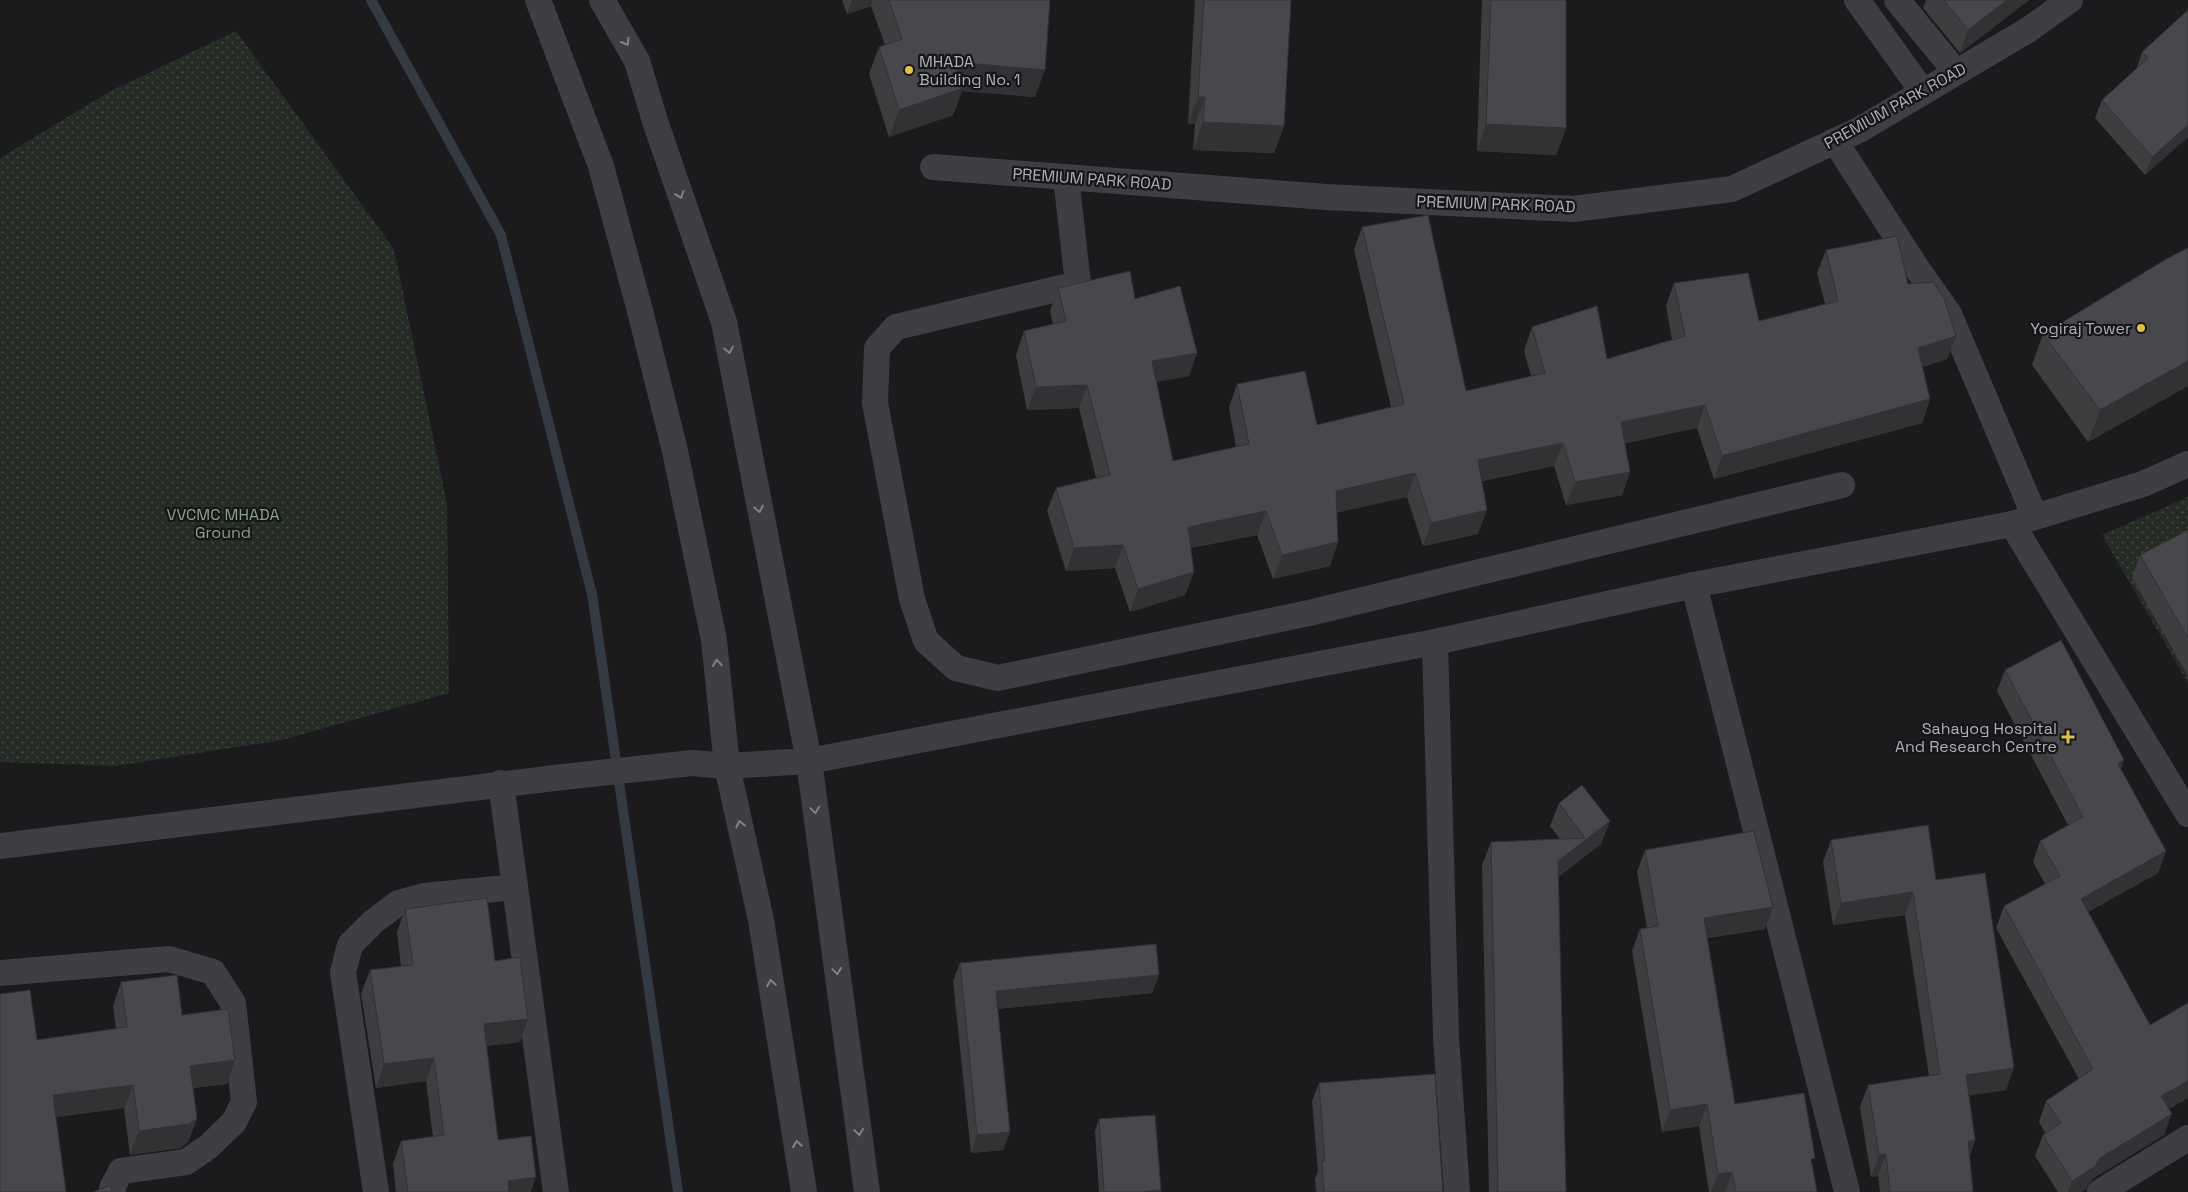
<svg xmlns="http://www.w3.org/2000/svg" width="2188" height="1192" font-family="'Space Grotesk',sans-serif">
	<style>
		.park { fill: url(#park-dots) }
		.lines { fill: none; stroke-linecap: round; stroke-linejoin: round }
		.stream { stroke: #333a41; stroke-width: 10 }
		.street { stroke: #3e3e43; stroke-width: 26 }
		.wall { fill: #3e3e41 }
		.shaded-wall { fill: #323235 }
		.building { fill: #48484c; stroke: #323235 }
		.oneway { stroke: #81838b }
		.poi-dot { fill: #e1bf4e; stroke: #161517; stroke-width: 2 }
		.labels { text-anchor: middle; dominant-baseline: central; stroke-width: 4.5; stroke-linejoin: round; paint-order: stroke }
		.poi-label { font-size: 16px; fill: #aeb1bb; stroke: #161517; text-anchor: end }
		.street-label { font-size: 16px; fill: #aeb1bb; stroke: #161517 }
		.park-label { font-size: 16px; fill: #88a38c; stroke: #161517 }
	</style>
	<defs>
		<pattern id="park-dots" width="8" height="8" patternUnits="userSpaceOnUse" patternTransform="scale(1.25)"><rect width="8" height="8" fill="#252c26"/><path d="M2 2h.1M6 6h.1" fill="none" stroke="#424844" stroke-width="1.8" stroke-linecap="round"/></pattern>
	</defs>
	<rect width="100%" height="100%" fill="#1b1a1c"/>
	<g class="park">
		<path d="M236,31L394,249L447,504L449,693L282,740L116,766L0,762V158L109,92Z"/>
		<path d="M2188,497V683L2102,535Z"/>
	</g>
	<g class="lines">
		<path class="stream" d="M371,0L501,235L592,594L678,1192"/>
		<g class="street">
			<path d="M538,0L601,166L639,307L675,451L714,640L727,766L761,920L804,1192"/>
			<path d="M602,0L637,61L655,121L724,322L809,761L867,1192"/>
			<path d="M1857,0L1923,92"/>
			<path d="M1897,0L1956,72"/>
			<path d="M1835,141L1916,267L1949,314L2035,517"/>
			<path d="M933,167L1326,197L1573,209L1732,189L1859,130L2028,30L2070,0"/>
			<path d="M1066,177L1078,284L896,327L877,348L875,403L912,599L926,641L956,668L998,678L1309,613L1842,485"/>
			<path d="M2012,524L2188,814"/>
			<path d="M1694,585L1847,1192"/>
			<path d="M1435,642L1446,1037L1457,1192"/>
			<path d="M501,783L556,1192"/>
			<path d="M0,846L563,777L692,763L727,766L809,761L1435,642L1694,585L2012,524L2143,484L2188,464"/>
			<path d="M0,973L169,959L213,972L233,1003L244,1102L234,1122L208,1147L186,1162L121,1171L112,1188L113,1192"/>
			<path d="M376,1192L343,972L350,945L373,922L398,903L424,896L515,887"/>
			<path d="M2100,1192L2188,1138"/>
		</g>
	</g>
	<g class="wall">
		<path d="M842,0H1050L1035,97L962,91L953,115L889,137L869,74L879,47L885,45L871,6L847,14Z"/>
		<path d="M1195,0H1291L1284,126L1274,153L1193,150L1195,124H1188Z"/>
		<path d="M1482,0H1566V128L1556,155L1477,151Z"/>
		<path d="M1926,0H2029L1960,53L1923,8Z"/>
		<path d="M2188,10V137L2145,175L2095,118L2102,100L2136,70L2142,52Z"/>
		<path d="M1362,227L1466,391L1531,376L1524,351L1532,327L1607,359L1672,340L1666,306L1674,283L1759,321L1825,304L1817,273L1826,250L1908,284L1956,336L1947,359L1922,367L1930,399L1922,423L1714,479L1697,428L1625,443L1630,472L1622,495L1566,505L1554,466L1482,481L1478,534L1423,546L1407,497L1337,512L1338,542L1330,566L1273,579L1257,535L1191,548L1194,572L1185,595L1130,612L1115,568L1066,571L1047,511L1056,488L1096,478L1079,408L1027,410L1016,355L1024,331L1053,324L1050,311L1058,288L1135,299L1189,376L1156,382L1173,461L1236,447L1229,408L1237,384L1317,425L1391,407L1354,250Z"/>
		<path d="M2188,248V386L2088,442L2032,365L2043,334Z"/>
		<path d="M2188,530V676L2132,578L2140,555Z"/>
		<path d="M2005,670L2124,760L2121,769L2166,851L2158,873L2088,912L2150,1025L2188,1003V1098L2169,1109L2164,1135L2092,1179L2086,1189L2081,1192H2058L2035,1156L2043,1135L2045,1133L2039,1122L2046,1101L2079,1079L1996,928L2004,906L2045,884L2033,862L2040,841L2068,825L1997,691Z"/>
		<path d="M1559,803L1610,821L1601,844L1558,877L1566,1192H1489L1482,865L1491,842L1560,839L1550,826Z"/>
		<path d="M1831,840L1936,880L2006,1090L1969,1095L1975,1140L1970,1156L1973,1192H1880L1878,1176L1871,1177L1860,1107L1868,1085L1929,1076L1905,915L1833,925L1823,862Z"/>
		<path d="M1645,850L1765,929L1707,938L1735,1104L1812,1165L1817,1192H1709L1699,1126L1662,1132L1632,951L1640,929L1647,928L1637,872Z"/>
		<path d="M405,909L495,961L528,1019L520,1042L486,1046L498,1140L531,1192H396L393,1164L401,1141L433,1137L426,1081L376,1088L361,994L370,970L401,966L397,932Z"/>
		<path d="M960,963L1159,975L1152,993L997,1009L1010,1132L1003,1150L971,1153L953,981Z"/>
		<path d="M121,982L182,1015L235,1060L227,1084L193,1088L197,1119L188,1142L180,1148L130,1155L124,1108L56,1117L37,1040L116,1029L113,1006Z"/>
		<path d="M1319,1083L1443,1192H1316L1315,1179L1318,1171L1312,1101Z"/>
		<path d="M1099,1119L1161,1192H1099L1095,1131Z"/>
	</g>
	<g class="shaded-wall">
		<path d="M852,0H873L871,6L847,14Z"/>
		<path d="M2007,0H2029L1960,53L1968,30Z"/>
		<path d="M954,62L1045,70L1035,97L962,91L953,115L889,137L899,110Z"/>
		<path d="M1198,97H1205L1195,124H1188Z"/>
		<path d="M1203,122L1284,126L1274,153L1193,150Z"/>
		<path d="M1486,124L1566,128L1556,155L1477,151Z"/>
		<path d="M2188,125V137L2145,175L2152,157Z"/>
		<path d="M1956,336L1947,359L1909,372L1918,348Z"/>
		<path d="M1197,353L1189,376L1144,384L1152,361Z"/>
		<path d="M2188,361V386L2088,442L2100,410Z"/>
		<path d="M1087,385L1079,408L1027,410L1036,387Z"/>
		<path d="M1930,399L1922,423L1714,479L1722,456Z"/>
		<path d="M1705,405L1697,428L1613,446L1621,422Z"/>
		<path d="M1563,443L1554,466L1469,484L1478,460Z"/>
		<path d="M1630,472L1622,495L1566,505L1575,482Z"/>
		<path d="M1415,473L1407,497L1327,515L1336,491Z"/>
		<path d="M1487,510L1478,534L1423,546L1431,523Z"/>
		<path d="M1266,511L1257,535L1179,550L1188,527Z"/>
		<path d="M1338,542L1330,566L1273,579L1282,555Z"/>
		<path d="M1123,545L1115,568L1066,571L1074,548Z"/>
		<path d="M1194,572L1185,595L1130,612L1138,589Z"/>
		<path d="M2124,760L2116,782L2118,764Z"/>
		<path d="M1610,821L1601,844L1549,884L1558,861Z"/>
		<path d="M2166,851L2158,873L2073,920L2081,899Z"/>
		<path d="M1913,892L1905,915L1833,925L1841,903Z"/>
		<path d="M1773,907L1765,929L1696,940L1704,918Z"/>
		<path d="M1159,975L1152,993L989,1010L996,991Z"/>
		<path d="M528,1019L520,1042L475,1047L484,1024Z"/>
		<path d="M434,1058L426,1081L376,1088L384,1064Z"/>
		<path d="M235,1060L227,1084L181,1089L190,1066Z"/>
		<path d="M2014,1068L2006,1090L1958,1097L1966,1075Z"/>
		<path d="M2188,1081V1098L2153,1117L2161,1096Z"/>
		<path d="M133,1085L124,1108L45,1118L53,1095Z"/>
		<path d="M1707,1104L1699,1126L1662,1132L1670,1110Z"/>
		<path d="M2172,1114L2164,1135L2092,1179L2086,1189L2081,1192H2068L2072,1181L2100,1158Z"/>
		<path d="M197,1119L188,1142L180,1148L130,1155L139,1131Z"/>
		<path d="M1010,1132L1003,1150L971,1153L977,1135Z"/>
		<path d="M1975,1140L1967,1162L1968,1141Z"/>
		<path d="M1886,1154L1878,1176L1871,1177L1879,1155Z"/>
		<path d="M1732,1172L1725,1192H1711L1718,1174Z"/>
		<path d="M536,1177L531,1192H504L508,1181Z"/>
		<path d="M1161,1190V1192H1141Z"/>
	</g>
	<g class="building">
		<path d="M889,0H1050L1045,70L954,62L963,88L899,110L879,47L902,39Z"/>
		<path d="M1204,0H1291L1284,126L1203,122L1205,97H1198Z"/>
		<path d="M1491,0H1566V128L1486,124Z"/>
		<path d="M1944,0H2007L1968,30Z"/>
		<path d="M2188,10V125L2152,157L2102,100L2148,58L2142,52Z"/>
		<path d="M1428,215L1466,391L1545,373L1532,327L1597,306L1607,359L1685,336L1674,283L1748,273L1759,321L1838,301L1826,250L1897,236L1908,284L1933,282L1944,298L1956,336L1918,348L1930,399L1722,456L1705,405L1621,422L1630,472L1575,482L1563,443L1478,460L1487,510L1431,523L1415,473L1336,491L1338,542L1282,555L1266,511L1188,527L1194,572L1138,589L1123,545L1074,548L1056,488L1110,475L1087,385L1036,387L1024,331L1066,321L1058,288L1130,271L1135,299L1180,286L1197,353L1152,361L1173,461L1249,444L1237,384L1305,371L1317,425L1404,404L1362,227Z"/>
		<path d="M2188,248V361L2100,410L2043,334L2168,258Z"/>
		<path d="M2188,530V638L2140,555Z"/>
		<path d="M2061,640L2124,760L2118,764L2166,851L2081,899L2150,1025L2188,1003V1081L2161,1096L2172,1114L2100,1158L2094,1167L2072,1181L2043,1135L2061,1123L2046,1101L2093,1069L2004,906L2060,876L2040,841L2083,817L2005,670Z"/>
		<path d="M1582,785L1610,821L1558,861L1566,1192H1498L1491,842L1585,838L1559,803Z"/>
		<path d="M1928,825L1936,880L1985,873L2014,1068L1966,1075L1975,1140L1968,1141L1973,1192H1890L1886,1154L1879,1155L1868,1085L1940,1074L1913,892L1841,903L1831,840Z"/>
		<path d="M1754,831L1773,907L1704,918L1735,1104L1804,1093L1815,1158L1811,1159L1817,1192H1736L1732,1172L1718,1174L1707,1104L1670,1110L1640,929L1658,926L1645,850Z"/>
		<path d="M487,898L495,961L520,957L528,1019L484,1024L498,1140L531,1136L536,1177L508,1181L509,1192H408L401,1141L444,1135L434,1058L384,1064L370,970L413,965L405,909Z"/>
		<path d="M1156,944L1159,975L996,991L1010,1132L977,1135L960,963Z"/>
		<path d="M177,975L182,1015L228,1009L235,1060L190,1066L197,1119L189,1124L139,1131L133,1085L53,1095L66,1192H0V994L30,990L37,1040L127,1027L121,982Z"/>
		<path d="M1435,1074L1443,1192H1324L1322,1161H1325L1319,1083Z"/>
		<path d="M1155,1115L1161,1190L1141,1192H1104L1099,1119Z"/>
		<path d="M111,1185L112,1192H93Z"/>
	</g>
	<defs><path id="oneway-chevron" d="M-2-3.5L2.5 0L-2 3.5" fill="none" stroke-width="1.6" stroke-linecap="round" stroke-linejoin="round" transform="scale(1.25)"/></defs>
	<g class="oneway">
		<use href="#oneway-chevron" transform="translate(626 42) rotate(60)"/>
		<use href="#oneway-chevron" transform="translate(680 195) rotate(71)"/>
		<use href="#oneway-chevron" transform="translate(729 350) rotate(79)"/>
		<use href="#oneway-chevron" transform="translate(759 509) rotate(79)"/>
		<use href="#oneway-chevron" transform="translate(717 663) rotate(-96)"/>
		<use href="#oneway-chevron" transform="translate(815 810) rotate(82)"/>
		<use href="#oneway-chevron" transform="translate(740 824) rotate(-102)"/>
		<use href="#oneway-chevron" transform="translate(837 971) rotate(82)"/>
		<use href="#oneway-chevron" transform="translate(771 983) rotate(-99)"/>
		<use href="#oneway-chevron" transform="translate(859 1132) rotate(82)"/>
		<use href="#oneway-chevron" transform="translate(797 1144) rotate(-99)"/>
	</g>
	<g class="poi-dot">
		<circle cx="909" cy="70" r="5"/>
		<circle cx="2141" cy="328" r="5"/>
		<path d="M2065.5 729.5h5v5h5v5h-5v5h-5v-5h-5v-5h5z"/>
	</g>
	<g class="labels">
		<g class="poi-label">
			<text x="919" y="61" text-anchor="start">MHADA<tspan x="919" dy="18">Building No. 1</tspan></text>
			<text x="2131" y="328">Yogiraj Tower</text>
			<text x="2057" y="728">Sahayog Hospital<tspan x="2057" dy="18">And Research Centre</tspan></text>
		</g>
		<g class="street-label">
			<text transform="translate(1895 106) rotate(-29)">PREMIUM PARK ROAD</text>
			<text transform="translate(1092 179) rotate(4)">PREMIUM PARK ROAD</text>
			<text transform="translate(1496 204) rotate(2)">PREMIUM PARK ROAD</text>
		</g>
		<g class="park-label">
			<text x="223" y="514">VVCMC MHADA<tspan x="223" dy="18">Ground</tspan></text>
		</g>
	</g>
</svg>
